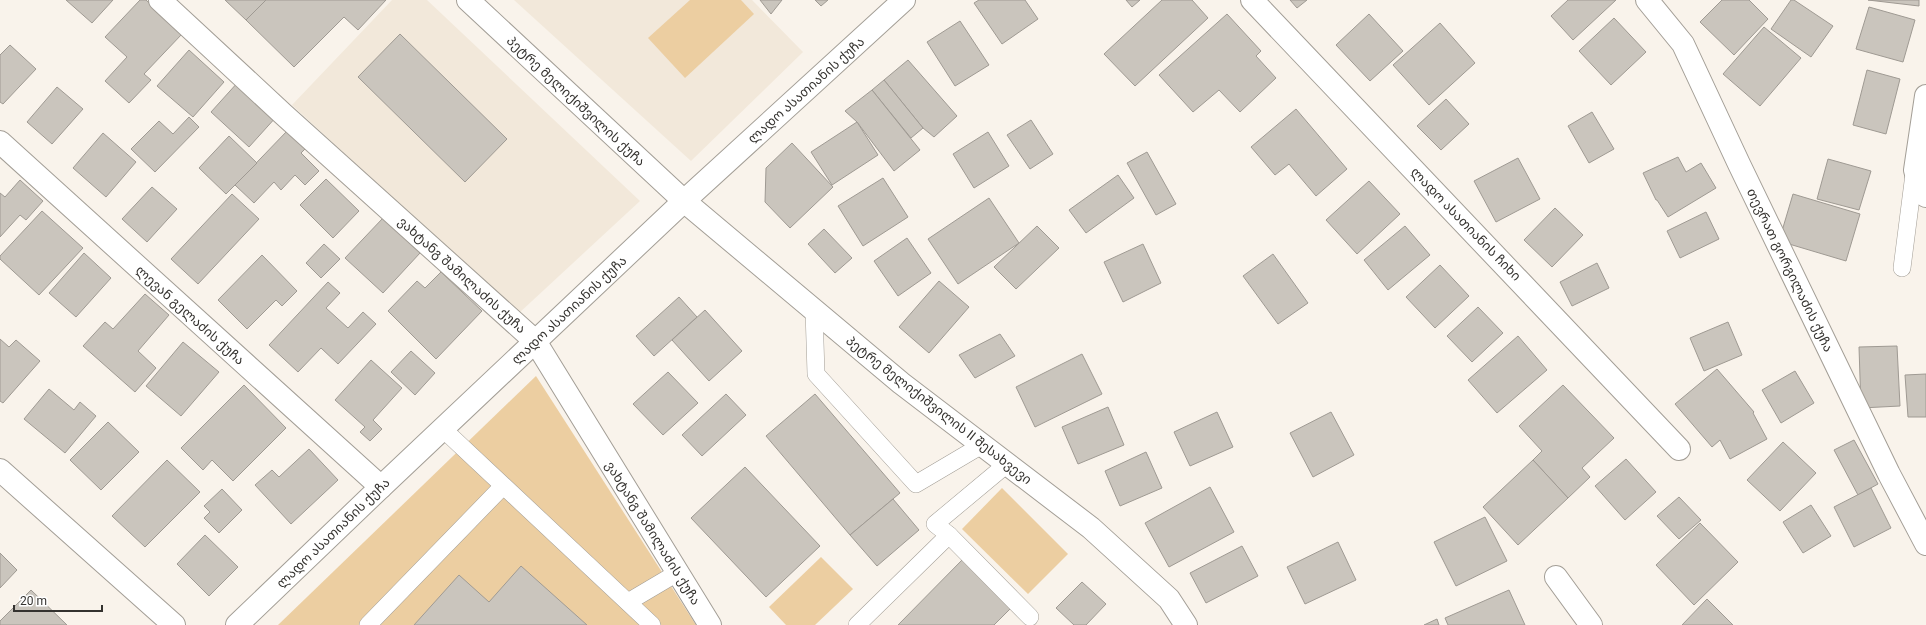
<svg xmlns="http://www.w3.org/2000/svg" width="1926" height="625" font-family="Roboto,'Noto Sans Georgian',sans-serif">
	<style>
		.built { fill: #f2e8da }
		.green { fill: #eccea1 }
		.building { fill: #cac5bd; stroke: #9f9a93 }
		.lines { fill: none; stroke-linecap: round; stroke-linejoin: round }
		.lane-casing { stroke: #a39e96; stroke-width: 18 }
		.street-casing { stroke: #a39e96; stroke-width: 24 }
		.lane { stroke: #fff; stroke-width: 17 }
		.street { stroke: #fff; stroke-width: 22 }
		.labels { text-anchor: middle; dominant-baseline: central; stroke-width: 3; stroke-linejoin: round; paint-order: stroke }
		.street-label { font-size: 13px; fill: #34322f; stroke: #fff }
	</style>
	<rect width="100%" height="100%" fill="#f9f3eb"/>
	<g class="built">
		<path d="M392,0H427L640,201L518,314L292,105Z"/>
		<path d="M514,0H752L803,52L691,161Z"/>
	</g>
	<g class="green">
		<path d="M690,0H741L754,14L685,78L648,38Z"/>
		<path d="M536,376L696,625H278Z"/>
		<path d="M1002,488L1068,554L1028,594L962,529Z"/>
		<path d="M821,557L853,589L815,625H786L769,607Z"/>
	</g>
	<g class="building">
		<path d="M66,0H113L92,23Z"/>
		<path d="M140,0H146L182,34L144,74L151,80L129,103L105,81L127,57L105,37Z"/>
		<path d="M225,0H266L246,20Z"/>
		<path d="M266,0H386L358,30L344,17L294,67L246,20Z"/>
		<path d="M760,0H782L771,14Z"/>
		<path d="M815,0H828L821,6Z"/>
		<path d="M979,0H1025L1038,19L1002,44L974,3Z"/>
		<path d="M1126,0H1140L1132,7Z"/>
		<path d="M1162,0H1192L1208,18L1135,86L1104,54Z"/>
		<path d="M1290,0H1307L1297,8Z"/>
		<path d="M1568,0H1616L1573,40L1551,16Z"/>
		<path d="M1722,0H1749L1768,19L1734,55L1700,22Z"/>
		<path d="M1791,0H1794L1833,26L1811,57L1771,29Z"/>
		<path d="M1868,0H1919V6Z"/>
		<path d="M1869,7L1915,20L1903,62L1856,49Z"/>
		<path d="M1227,14L1261,51L1256,56L1276,78L1240,112L1219,90L1193,112L1159,75Z"/>
		<path d="M1369,14L1403,51L1370,81L1336,45Z"/>
		<path d="M1614,18L1646,52L1611,85L1579,51Z"/>
		<path d="M960,21L989,65L955,86L927,42Z"/>
		<path d="M1440,23L1475,63L1429,105L1393,65Z"/>
		<path d="M1764,27L1801,58L1760,106L1723,74Z"/>
		<path d="M400,34L507,139L465,182L358,77Z"/>
		<path d="M10,45L36,69L3,104L0,102V55Z"/>
		<path d="M189,50L224,82L193,117L157,86Z"/>
		<path d="M908,60L957,116L934,137L923,128L884,80Z"/>
		<path d="M1867,70L1900,79L1886,134L1853,125Z"/>
		<path d="M884,80L923,128L911,138L872,90Z"/>
		<path d="M239,81L277,116L249,147L211,112Z"/>
		<path d="M57,87L83,109L52,144L27,122Z"/>
		<path d="M872,90L920,150L894,171L857,122L845,111Z"/>
		<path d="M1446,99L1469,124L1441,150L1417,126Z"/>
		<path d="M1296,109L1347,169L1316,196L1289,164L1275,175L1251,147Z"/>
		<path d="M1592,112L1614,149L1589,163L1568,126Z"/>
		<path d="M189,117L199,127L155,172L131,149L159,121L173,134Z"/>
		<path d="M1031,120L1053,154L1030,169L1007,135Z"/>
		<path d="M857,122L878,155L832,185L811,152Z"/>
		<path d="M288,130L306,148L301,153L319,171L305,185L295,175L281,190L274,182L254,203L235,185Z"/>
		<path d="M988,132L1009,166L974,188L953,154Z"/>
		<path d="M103,133L136,162L106,197L73,168Z"/>
		<path d="M229,136L257,163L226,194L199,168Z"/>
		<path d="M792,143L833,187L790,228L765,202L766,168Z"/>
		<path d="M1147,152L1176,204L1156,215L1127,163Z"/>
		<path d="M1678,157L1686,172L1701,163L1716,188L1668,217L1657,200H1656L1643,173Z"/>
		<path d="M1518,158L1540,199L1496,222L1474,181Z"/>
		<path d="M1828,159L1871,171L1859,210L1817,199Z"/>
		<path d="M1118,175L1134,198L1086,233L1069,210Z"/>
		<path d="M883,178L908,217L863,246L838,206Z"/>
		<path d="M326,179L359,211L333,238L300,205Z"/>
		<path d="M20,180L43,201L26,220L20,215L0,237V193L5,197Z"/>
		<path d="M1369,181L1400,214L1357,254L1326,220Z"/>
		<path d="M152,187L177,209L147,242L122,219Z"/>
		<path d="M232,194L259,219L198,284L171,259Z"/>
		<path d="M1793,194L1860,214L1846,261L1779,241Z"/>
		<path d="M989,198L1019,243L958,284L928,239Z"/>
		<path d="M1555,208L1583,235L1552,267L1524,240Z"/>
		<path d="M42,211L83,248L39,295L0,259V256Z"/>
		<path d="M1706,212L1719,239L1680,258L1667,231Z"/>
		<path d="M383,218L420,253L383,293L345,258Z"/>
		<path d="M1037,226L1059,248L1016,289L994,267Z"/>
		<path d="M1405,226L1430,255L1388,290L1364,260Z"/>
		<path d="M824,229L852,258L835,273L808,244Z"/>
		<path d="M907,238L931,273L898,296L874,261Z"/>
		<path d="M324,244L340,259L321,278L306,263Z"/>
		<path d="M1143,244L1161,283L1123,302L1104,262Z"/>
		<path d="M84,253L111,278L76,317L49,293Z"/>
		<path d="M1273,254L1308,303L1278,324L1243,276Z"/>
		<path d="M262,255L297,291L282,306L276,300L247,329L218,300Z"/>
		<path d="M1597,263L1609,288L1572,306L1560,282Z"/>
		<path d="M1440,265L1469,296L1435,328L1406,297Z"/>
		<path d="M441,272L482,311L436,359L388,311L417,281L425,288Z"/>
		<path d="M939,281L969,307L929,353L899,327Z"/>
		<path d="M328,282L340,293L326,308L348,328L363,312L376,324L338,364L321,348L298,372L269,345Z"/>
		<path d="M145,294L169,315L138,351L156,368L135,392L83,346L105,322L113,329Z"/>
		<path d="M679,297L697,317L654,356L636,336Z"/>
		<path d="M1478,307L1503,333L1472,362L1447,336Z"/>
		<path d="M705,310L742,351L709,381L672,340Z"/>
		<path d="M1728,322L1742,355L1704,371L1690,338Z"/>
		<path d="M1000,334L1015,356L975,378L959,355Z"/>
		<path d="M1518,336L1547,370L1497,413L1468,380Z"/>
		<path d="M0,339L9,347L16,340L40,361L3,403L0,401Z"/>
		<path d="M183,342L219,372L181,416L146,386Z"/>
		<path d="M1897,346L1900,406L1861,408L1859,347Z"/>
		<path d="M411,351L435,373L415,395L391,372Z"/>
		<path d="M1082,354L1102,394L1035,427L1016,387Z"/>
		<path d="M371,360L402,388L373,420L382,429L370,441L360,432L365,427L335,400Z"/>
		<path d="M1717,369L1754,412L1753,413L1767,439L1730,459L1720,440L1712,447L1675,404Z"/>
		<path d="M1795,371L1814,403L1781,423L1762,390Z"/>
		<path d="M668,372L698,403L663,435L633,404Z"/>
		<path d="M1926,374V417H1908L1905,375Z"/>
		<path d="M244,385L286,428L233,481L212,460L203,470L181,448Z"/>
		<path d="M1563,385L1614,438L1582,468L1590,477L1568,498L1533,460L1542,451L1519,426Z"/>
		<path d="M49,389L74,410L80,402L96,416L65,453L24,419Z"/>
		<path d="M726,394L746,415L702,456L682,435Z"/>
		<path d="M815,394L900,493L850,535L766,436Z"/>
		<path d="M1108,407L1124,445L1078,464L1062,427Z"/>
		<path d="M1217,412L1233,447L1190,466L1174,432Z"/>
		<path d="M1331,412L1354,455L1313,477L1290,433Z"/>
		<path d="M108,422L139,452L101,490L70,460Z"/>
		<path d="M1854,440L1878,484L1858,495L1834,450Z"/>
		<path d="M1783,442L1816,473L1780,511L1747,480Z"/>
		<path d="M309,449L338,480L291,524L255,485L272,470L279,477Z"/>
		<path d="M1146,452L1162,488L1120,506L1105,471Z"/>
		<path d="M1626,459L1656,492L1625,520L1595,486Z"/>
		<path d="M167,460L200,492L145,547L112,516Z"/>
		<path d="M1533,460L1568,498L1518,545L1483,507Z"/>
		<path d="M745,467L820,546L766,597L691,518Z"/>
		<path d="M1210,487L1234,532L1169,567L1145,523Z"/>
		<path d="M1871,488L1891,528L1854,547L1834,507Z"/>
		<path d="M222,489L242,510L219,533L204,518L210,512L204,506Z"/>
		<path d="M1679,497L1701,520L1679,539L1657,516Z"/>
		<path d="M893,499L919,530L877,566L850,535Z"/>
		<path d="M1811,505L1831,536L1803,553L1783,522Z"/>
		<path d="M1485,517L1507,561L1456,586L1434,542Z"/>
		<path d="M1700,523L1738,562L1694,605L1656,565Z"/>
		<path d="M205,535L238,567L209,596L177,564Z"/>
		<path d="M1338,542L1356,580L1305,604L1287,567Z"/>
		<path d="M1242,546L1258,576L1206,603L1190,573Z"/>
		<path d="M0,553L17,570L0,588Z"/>
		<path d="M964,558L1013,606L994,625H898Z"/>
		<path d="M521,566L587,625H414L459,575L489,602Z"/>
		<path d="M1082,582L1106,604L1086,625H1074L1056,608Z"/>
		<path d="M31,590L67,625H0V621Z"/>
		<path d="M1509,590L1525,625H1448L1445,618Z"/>
		<path d="M1707,599L1733,625H1682Z"/>
		<path d="M1437,619L1439,625H1424Z"/>
	</g>
	<g class="lines">
		<defs>
			<g id="lane">
				<path d="M1902,268L1914,174"/>
				<path d="M814,310L816,374L916,484L982,445"/>
				<path d="M443,429L652,625"/>
				<path d="M949,535L935,524L1007,464"/>
				<path d="M628,602L677,573"/>
				<path d="M368,625L503,486"/>
				<path d="M857,625L949,535L1030,617"/>
			</g>
			<g id="street">
				<path d="M160,0L283,114L535,341L710,625"/>
				<path d="M468,0L684,201L901,383L1091,528L1169,599L1186,625"/>
				<path d="M1252,0L1679,449"/>
				<path d="M1647,0L1683,44L1739,164L1889,474L1926,544"/>
				<path d="M1926,96L1915,170L1921,193L1926,196"/>
				<path d="M0,142L381,487"/>
				<path d="M0,470L174,625"/>
				<path d="M1556,577L1591,625"/>
				<path d="M237,625L381,487L684,201L904,0"/>
			</g>
		</defs>
		<use href="#lane" class="lane-casing"/>
		<use href="#street" class="street-casing"/>
		<use href="#lane" class="lane"/>
		<use href="#street" class="street"/>
	</g>
	<g class="labels">
		<g class="street-label">
			<text transform="translate(806 90) rotate(-42)">ლადო ასათიანის ქუჩა</text>
			<text transform="translate(576 101) rotate(43)">პეტრე მელიქიშვილის ქუჩა</text>
			<text transform="translate(1466 224) rotate(46)">ლადო ასათიანის ჩიხი</text>
			<text transform="translate(1790 270) rotate(64)">თევრათ გორგილაძის ქუჩა</text>
			<text transform="translate(462 275) rotate(42)">ვახტანგ შამილაძის ქუჩა</text>
			<text transform="translate(569 310) rotate(-43)">ლადო ასათიანის ქუჩა</text>
			<text transform="translate(190 315) rotate(42)">ლევან გელაძის ქუჩა</text>
			<text transform="translate(939 410) rotate(38)">პეტრე მელიქიშვილის II შესახვევი</text>
			<text transform="translate(333 533) rotate(-44)">ლადო ასათიანის ქუჩა</text>
			<text transform="translate(653 533) rotate(58)">ვახტანგ შამილაძის ქუჩა</text>
		</g>
	</g>
	<path d="M14 605v6h88v-6" fill="none" stroke="#34322f" stroke-width="2"/>
	<text x="20" y="605" font-size="12" fill="#34322f" stroke="#ffffff" stroke-width="3" paint-order="stroke">20 m</text>
</svg>
